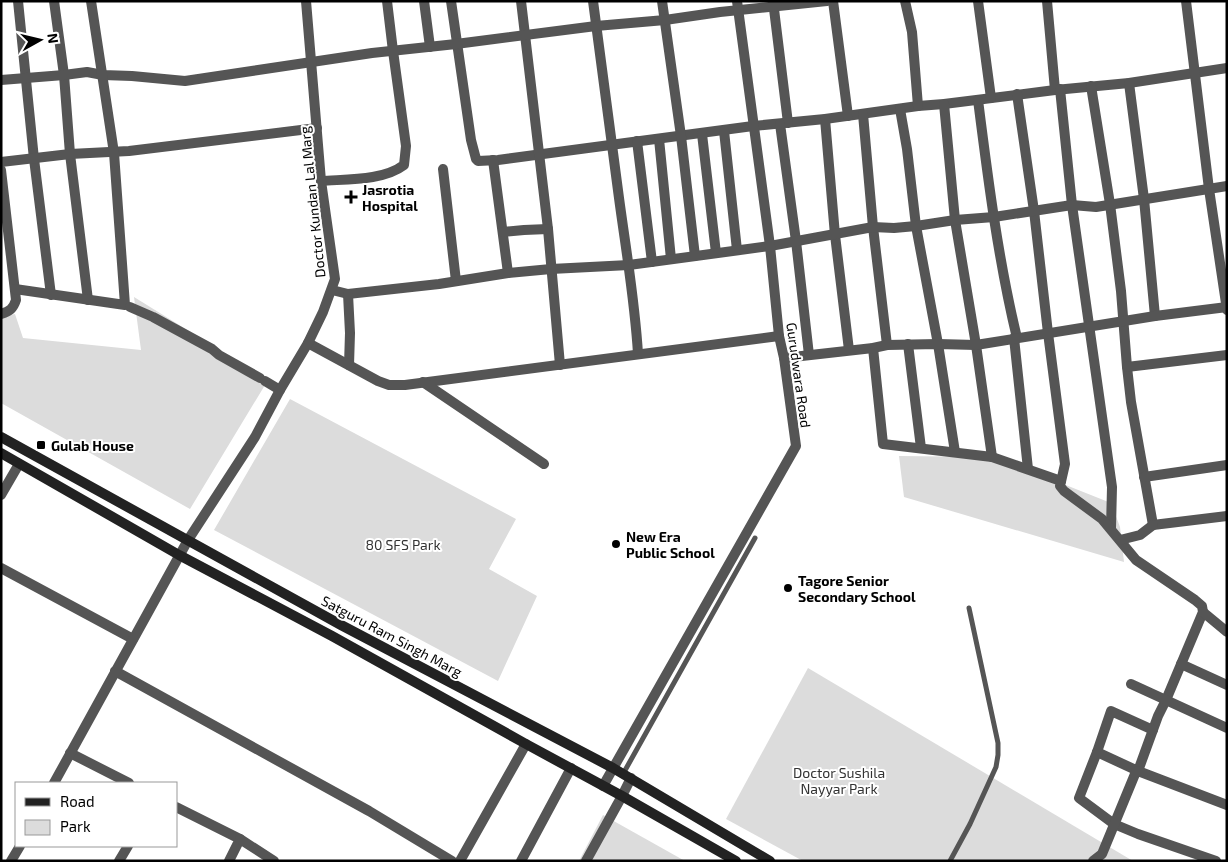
<svg xmlns="http://www.w3.org/2000/svg" width="1228" height="862" font-family="'Exo 2',sans-serif">
	<style>
		.green { fill: #dcdcdc }
		.lines { fill: none; stroke-linecap: round; stroke-linejoin: round }
		.lane { stroke: #555; stroke-width: 5 }
		.street { stroke: #555; stroke-width: 10 }
		.secondary { stroke: #222; stroke-width: 10 }
		.poi-dot { fill: #000; stroke: #fff; stroke-width: 2 }
		.labels { text-anchor: middle; dominant-baseline: central; stroke-width: 4; stroke-linejoin: round; paint-order: stroke }
		.poi-label { font-size: 14px; font-weight: bold; fill: #000; stroke: #fff; text-anchor: start }
		.street-label { font-size: 14px; fill: #000; stroke: #fff }
		.park-label { font-size: 14px; fill: #333; stroke: #fff }
	</style>
	<rect width="100%" height="100%" fill="#fff"/>
	<g class="green">
		<path d="M134,297L268,380L190,509L1,403V317L15,314L23,338L141,350Z"/>
		<path d="M290,399L516,519L489,569L537,596L498,681L214,530Z"/>
		<path d="M899,456L995,457L1111,503L1120,527L1124,562L904,497Z"/>
		<path d="M808,668L1133,861H803L726,819Z"/>
		<path d="M603,815L685,861H579Z"/>
	</g>
	<g class="lines">
		<g class="lane">
			<path d="M623,774L755,538"/>
			<path d="M950,861L970,824L996,767L998,755V743L969,608"/>
		</g>
		<g class="street">
			<path d="M18,1L34,159L51,295"/>
			<path d="M54,1L64,75L70,154L88,300"/>
			<path d="M424,1L430,47"/>
			<path d="M451,1L471,140L476,159L478,161L498,160L753,126L825,119L918,106L944,104L1055,90L1129,83L1227,68"/>
			<path d="M521,1L548,229L560,365"/>
			<path d="M593,1C602,67 610,133 619,198C626,250 635,302 638,354"/>
			<path d="M662,1L681,136L695,256"/>
			<path d="M773,1L788,123"/>
			<path d="M833,1L848,116"/>
			<path d="M905,1L912,32L918,106"/>
			<path d="M978,1L991,98"/>
			<path d="M1047,1L1055,90"/>
			<path d="M1186,1L1209,189L1227,310"/>
			<path d="M1,80L64,75L87,72L103,75L132,76L185,81L372,53L456,44L596,26L665,20L720,12L827,1"/>
			<path d="M1129,83L1144,199L1155,316"/>
			<path d="M1091,86L1110,204L1121,291L1127,367L1131,402L1153,525L1227,516"/>
			<path d="M1060,89L1072,205L1112,487L1111,528"/>
			<path d="M1017,94L1034,211L1048,333L1065,464L1060,486L1064,491L1102,519L1136,560L1195,600L1202,606L1203,612L1166,700L1158,716L1138,771L1097,752"/>
			<path d="M978,100C988,179 998,259 1017,338"/>
			<path d="M944,104L955,220L976,345L992,457"/>
			<path d="M900,109L907,149L916,226L938,344L955,452"/>
			<path d="M863,114L873,227L887,345"/>
			<path d="M825,119L835,235L849,350"/>
			<path d="M780,124L796,241L809,355"/>
			<path d="M724,131L737,250"/>
			<path d="M702,134L716,253"/>
			<path d="M659,139L671,259"/>
			<path d="M637,141L652,262"/>
			<path d="M493,160L508,273"/>
			<path d="M1,162L70,154L129,151L317,128"/>
			<path d="M443,169L456,281"/>
			<path d="M1,170L16,300C13,309 10,311 1,314"/>
			<path d="M321,181C346,179 383,181 404,165L406,146L393,51L387,1"/>
			<path d="M503,232L524,230L548,229"/>
			<path d="M15,289L125,305L114,153L91,1"/>
			<path d="M332,290L348,294L439,284L508,273L551,269L629,265L770,246L873,227L894,228L916,226L955,220L994,217L1072,205L1096,207L1227,186"/>
			<path d="M348,294L350,333L349,365"/>
			<path d="M130,307L153,317L212,349L219,355L260,378"/>
			<path d="M1014,338L1028,469"/>
			<path d="M308,343L378,381L389,385H405L779,336"/>
			<path d="M908,344L921,448"/>
			<path d="M873,348L883,444L992,457L1061,481"/>
			<path d="M784,358L873,348L887,345L938,344L976,345L1155,316L1227,307"/>
			<path d="M1127,367L1227,355"/>
			<path d="M265,381L280,390"/>
			<path d="M423,382L544,464"/>
			<path d="M1144,477L1227,465"/>
			<path d="M1,495L19,464"/>
			<path d="M1120,540L1140,535L1153,525"/>
			<path d="M1,568L133,639"/>
			<path d="M1203,612L1227,632"/>
			<path d="M1181,664L1227,685"/>
			<path d="M115,671L369,811L452,861"/>
			<path d="M1131,684L1227,728"/>
			<path d="M1153,730L1111,711L1097,752L1079,798L1114,824L1138,834L1216,861"/>
			<path d="M70,753L129,783"/>
			<path d="M54,783L188,540L255,437L280,390L308,343L323,312L335,279L321,181L306,1"/>
			<path d="M603,786L796,446L784,358L779,336L770,246L737,1"/>
			<path d="M176,807L240,839L229,861"/>
			<path d="M240,839L274,861"/>
			<path d="M11,861L20,846"/>
			<path d="M119,861L128,846"/>
			<path d="M460,861L526,744"/>
			<path d="M521,861L571,768"/>
			<path d="M586,861L622,796L631,778"/>
			<path d="M1093,861L1102,854L1135,774L1138,771L1227,805"/>
		</g>
		<g class="secondary">
			<path d="M1,437L341,625L613,768L770,861"/>
			<path d="M1,453L179,555L332,636L526,744L622,796L736,861"/>
		</g>
	</g>
	<g class="poi-dot">
		<path d="M348.5 189.5h5v5h5v5h-5v5h-5v-5h-5v-5h5z"/>
		<rect x="36" y="440" width="10" height="10" rx="2.5"/>
		<circle cx="616" cy="544" r="5"/>
		<circle cx="788" cy="588" r="5"/>
	</g>
	<g class="labels">
		<g class="poi-label">
			<text x="362" y="189">Jasrotia<tspan x="362" dy="16">Hospital</tspan></text>
			<text x="51" y="445">Gulab House</text>
			<text x="626" y="536">New Era<tspan x="626" dy="16">Public School</tspan></text>
			<text x="798" y="580">Tagore Senior<tspan x="798" dy="16">Secondary School</tspan></text>
		</g>
		<g class="street-label">
			<text transform="translate(312 202) rotate(-96)">Doctor Kundan Lal Marg</text>
			<text transform="translate(799 375) rotate(82)">Gurudwara Road</text>
			<text transform="translate(392 636) rotate(28)">Satguru Ram Singh Marg</text>
		</g>
		<g class="park-label">
			<text x="403" y="544">80 SFS Park</text>
			<text x="839" y="772">Doctor Sushila<tspan x="839" dy="16">Nayyar Park</tspan></text>
		</g>
	</g>
	<rect width="1228" height="862" fill="none" stroke="#000000" stroke-width="5"/>
	<rect x="15" y="782" width="162" height="65" fill="#ffffff" stroke="#999999"/>
	<rect x="25" y="798" width="25" height="8" fill="#222222" stroke="#999999"/>
	<text x="60" y="807" font-size="15" fill="#000000">Road</text>
	<rect x="25" y="820" width="25" height="15" fill="#dcdcdc" stroke="#999999"/>
	<text x="60" y="832" font-size="15" fill="#000000">Park</text>
	<g transform="translate(40 40) rotate(82)" stroke="#ffffff" stroke-width="4" paint-order="stroke">
	<path d="M0-4L9 19L0 12L-9 19Z" fill="#000000"/>
	<text y="-8" font-size="14" font-weight="bold" text-anchor="middle" fill="#000000">N</text>
	</g>
</svg>
